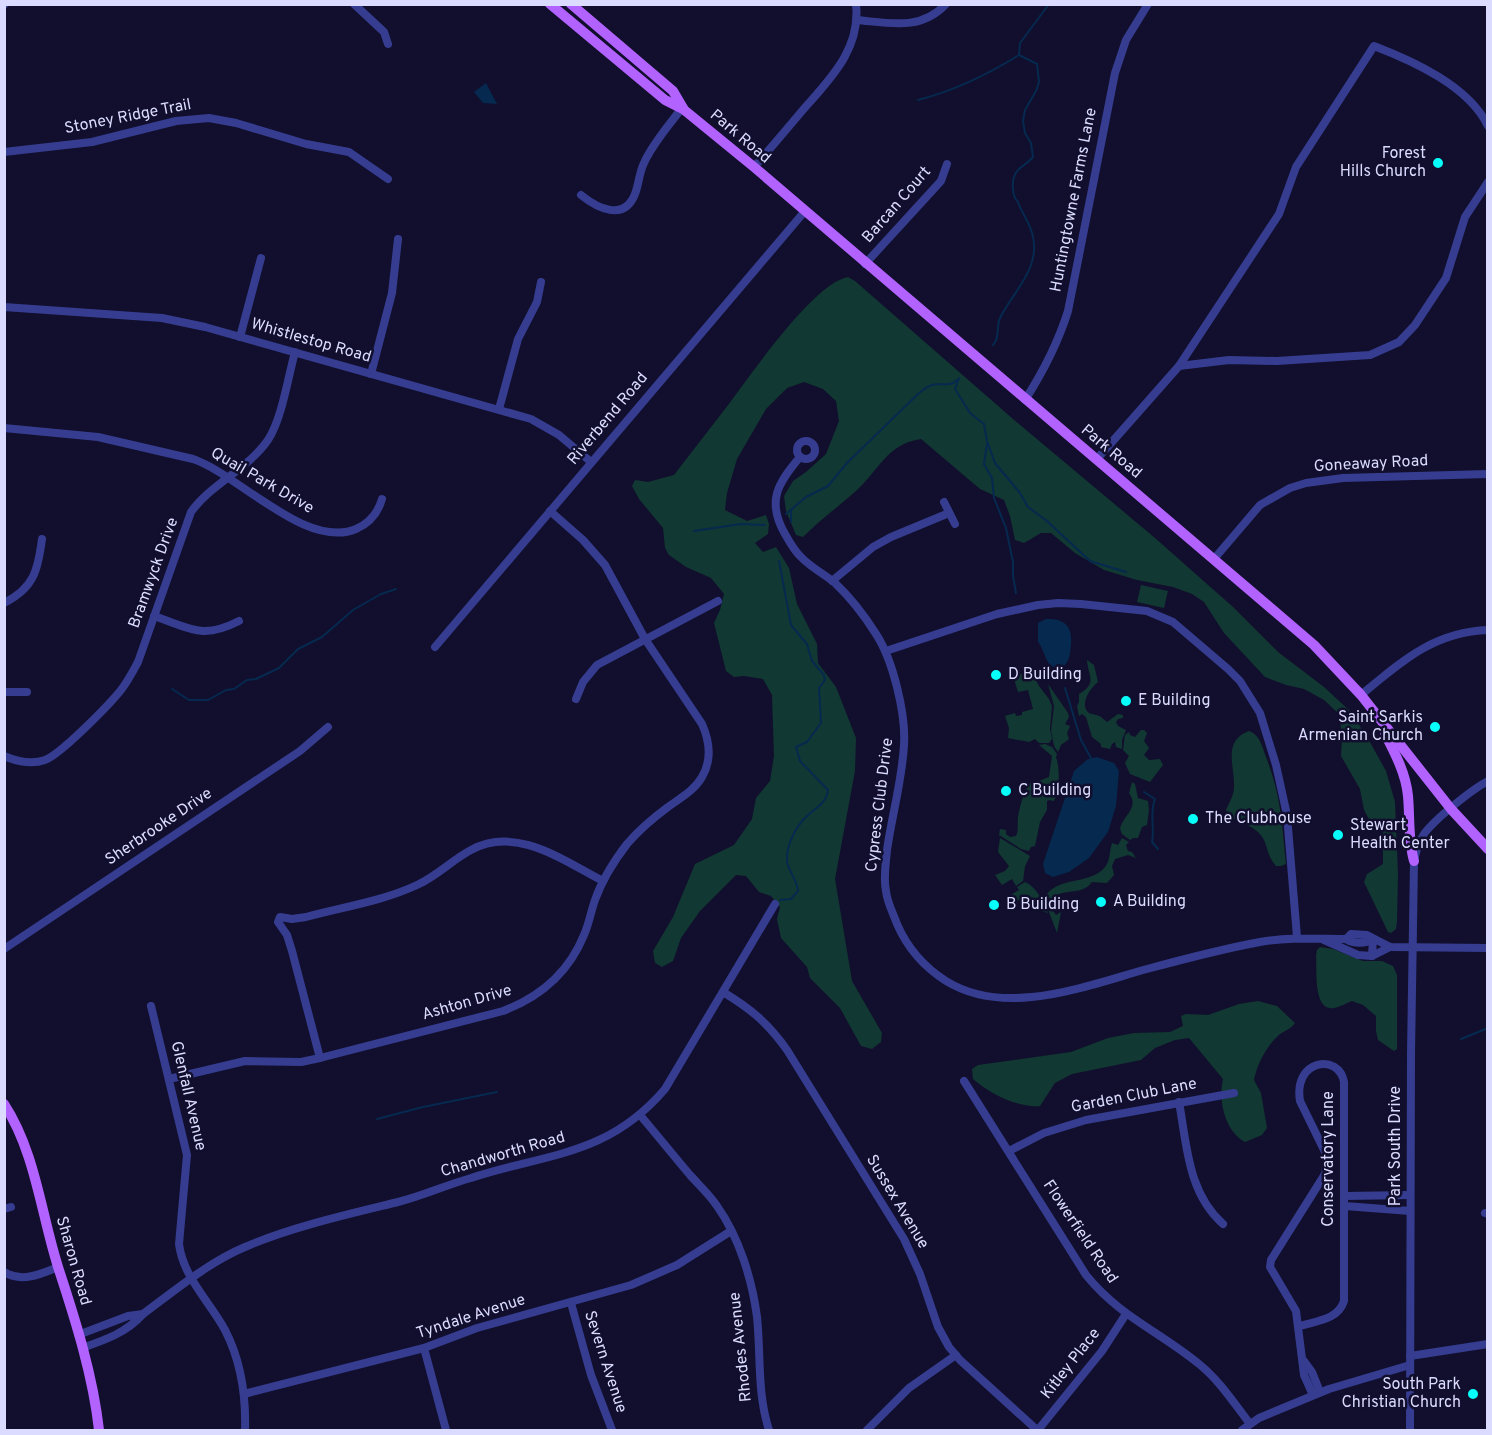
<svg xmlns="http://www.w3.org/2000/svg" width="1492" height="1435" font-family="Overpass,sans-serif">
	<style>
		.green { fill: #113832 }
		.water { fill: #06294f }
		.lines { fill: none; stroke-linecap: round; stroke-linejoin: round }
		.stream { stroke: #06294f; stroke-width: 2 }
		.minor { stroke: #363d90; stroke-width: 8 }
		.major { stroke: #b262ff; stroke-width: 10 }
		.poi-dot { fill: #07fffb; stroke: #110f2d; stroke-width: 2 }
		.labels { text-anchor: middle; dominant-baseline: central; stroke-width: 5; stroke-linejoin: round; paint-order: stroke }
		.street-label { font-size: 16px; fill: #dbdbff; stroke: #110f2d }
		.poi-label { font-size: 16px; fill: #dbdbff; stroke: #110f2d; text-anchor: start }
	</style>
	<rect width="100%" height="100%" fill="#110f2d"/>
	<g class="green">
		<path d="M848,277L855,281L1013,419L1155,538L1233,607L1278,652L1324,687L1351,712L1371,744L1386,771L1395,802L1398,874L1397,922L1396,929L1391,933L1388,932L1364,882L1367,874L1383,864V833L1381,826L1371,823L1364,810L1360,789L1341,756L1342,735L1339,714L1324,700L1304,689L1286,685L1265,677L1224,633L1204,602L1192,594L1173,587L1137,580L1104,570L1075,553L1051,533H1041L1024,543L1015,540L1010,516L1004,500L980,489L921,439C887,444 879,470 857,490C839,506 820,520 803,537L796,535L786,511L784,496L793,481L806,472L826,454L839,421L836,401L823,389L804,382L787,388L766,409L737,459L727,493L725,510L747,521L766,515L769,524L768,534L755,543L763,552L776,547L789,568L797,604L817,644L818,663L836,687L856,738L855,771L835,879L852,981L882,1033L881,1042L872,1049L861,1046L840,1008L810,978L807,967L781,938L777,919L780,907L771,896L759,892L746,876L736,875L700,911L681,938L673,961L662,967L655,963L653,951L673,917L695,864L734,845L752,819L756,798L770,781L774,756L772,695L763,679L744,676L734,677L726,671L714,623L720,610L724,594L711,578L686,567L669,555L665,548L663,528L639,499L632,486L635,480L648,482L674,475C691,453 708,431 725,409C748,379 813,283 848,277Z"/>
		<path d="M1141,585L1168,591L1164,608L1137,602Z"/>
		<path d="M1087,660L1094,665L1098,682C1090,688 1079,705 1089,713C1092,715 1096,714 1099,716C1102,717 1104,720 1107,722L1118,714L1123,715V718L1118,719L1116,722L1118,726L1126,730L1122,740V749L1116,747L1115,742L1112,744L1110,749L1101,747V744L1092,737L1086,717L1082,714L1079,716L1077,706L1079,702V694C1098,683 1088,676 1087,660Z"/>
		<path d="M1030,668L1039,686L1049,699L1052,706L1050,729L1052,739L1049,743H1039L1035,739L1029,742L1008,738L1009,728L1005,716L1015,713L1016,716L1022,715V712L1033,709L1028,690L1018,692L1013,676L1024,673V669Z"/>
		<path d="M1048,684L1068,713L1069,717L1065,724L1070,726L1067,733L1069,739L1061,745L1058,752L1054,746L1051,731L1054,706Z"/>
		<path d="M1141,730H1144L1147,733L1144,741L1149,748L1144,755L1149,760L1160,759L1163,765L1150,782L1130,774L1125,763L1129,756L1123,750L1125,735L1129,732L1130,735L1135,737Z"/>
		<path d="M1249,731C1260,735 1262,746 1266,757C1281,796 1282,823 1286,864L1281,866H1276C1268,857 1268,849 1264,840C1257,826 1240,823 1228,816L1226,810C1229,803 1234,795 1234,787C1235,767 1222,741 1249,731Z"/>
		<path d="M1045,744L1052,747L1057,754L1056,757C1060,768 1060,790 1054,801L1049,800L1047,801V810L1040,822L1035,846L1031,847L1029,851L1021,849L999,835L1000,829L1006,830V834L1010,837L1016,836C1019,830 1017,824 1018,817C1020,806 1024,788 1033,781H1039L1049,777L1052,756L1039,745Z"/>
		<path d="M1132,782L1135,784L1138,798L1148,801L1149,810L1147,825L1142,827L1138,838H1133L1130,840L1122,834L1120,829C1123,815 1140,808 1129,793Z"/>
		<path d="M1000,838L1030,856L1025,866L1023,881L1016,886L1012,879L1002,885L995,875L1005,871L1009,866L998,852Z"/>
		<path d="M1122,838L1129,842L1126,845L1128,851L1132,852L1136,858L1128,855L1115,859L1112,866L1114,875L1107,883L1092,882C1090,884 1088,887 1085,888C1073,895 1052,887 1050,907L1056,915L1061,912L1057,933L1044,899C1056,873 1096,888 1108,862C1110,856 1110,849 1112,843L1118,845Z"/>
		<path d="M1025,882C1037,887 1043,902 1048,913L1038,910L1026,898L1013,902L1009,896L1019,890L1017,887Z"/>
		<path d="M1320,947L1333,949L1363,961H1382L1393,966L1397,975V1049L1394,1051L1378,1040L1376,1031V1016L1363,1005L1352,1001C1347,1003 1340,1007 1334,1008C1313,1012 1317,970 1316,956L1317,950Z"/>
		<path d="M1258,1001L1277,1006L1295,1023C1291,1029 1286,1030 1280,1034C1267,1045 1257,1064 1254,1080L1261,1093L1267,1128L1262,1135L1245,1142C1225,1131 1218,1101 1223,1079L1189,1038L1175,1040L1155,1048L1141,1060L1072,1074L1055,1083L1040,1106C1018,1108 990,1094 973,1079L972,1069L978,1065L1071,1052L1108,1038L1134,1033L1170,1032L1183,1026L1181,1016L1186,1014L1208,1015L1239,1004Z"/>
	</g>
	<g class="water">
		<path d="M486,83L497,104L483,103L474,92Z"/>
		<path d="M1046,619C1064,618 1073,626 1071,645C1070,654 1070,660 1063,667C1045,672 1046,651 1038,642V623Z"/>
		<path d="M1097,757L1114,763L1119,771L1116,806L1108,832L1089,858L1069,872L1053,877L1045,873L1043,864L1074,771L1088,759Z"/>
	</g>
	<g class="lines">
		<g class="stream">
			<path d="M1019,55L1020,43L1049,4"/>
			<path d="M918,100C953,91 987,75 1019,55"/>
			<path d="M993,345C1000,338 996,327 1000,318C1013,292 1040,269 1033,237C1031,224 1022,214 1018,202C1011,195 1011,177 1018,170C1022,166 1028,163 1033,157L1031,143L1025,133L1023,121L1025,110L1036,91L1039,82L1037,64L1019,55"/>
			<path d="M959,378L955,389L970,413L984,424L987,441L995,463L1020,493L1028,507L1047,521L1090,561L1126,572"/>
			<path d="M987,444L984,464L992,478L994,498L1006,528L1013,562V576L1016,593"/>
			<path d="M786,514L806,497L828,486L847,463L918,394C922,391 927,386 932,385C942,382 949,388 957,380"/>
			<path d="M791,522V510"/>
			<path d="M694,531L741,524L765,525"/>
			<path d="M779,561L791,625L807,644L812,661L824,675L825,680L819,688L821,723L807,742L796,747L800,761L828,790C826,805 814,808 805,818C795,828 786,846 787,861C787,869 797,879 798,891L791,899L780,900"/>
			<path d="M1056,666L1062,680"/>
			<path d="M1065,688L1081,740L1091,758"/>
			<path d="M172,689L189,700H208L226,690L234,689L247,680L256,679L279,668L298,649L322,637L353,610L381,594L396,589"/>
			<path d="M1144,792L1155,799C1149,814 1155,827 1152,842L1158,849"/>
			<path d="M1461,1039L1488,1028"/>
			<path d="M377,1119L423,1107L497,1092"/>
		</g>
		<g class="minor">
			<path d="M354,4L384,32L388,44"/>
			<path d="M4,5L5,4"/>
			<path d="M857,20C890,23 921,31 946,4"/>
			<path d="M1488,126C1469,86 1413,61 1374,46L1296,167L1279,214L1179,366L1229,360L1277,361L1370,355L1399,342L1415,325L1446,278L1465,217L1488,182"/>
			<path d="M4,152L92,142L176,121L209,118L236,123L306,144L349,152L388,179"/>
			<path d="M754,167C770,149 786,130 802,111C829,80 861,50 856,4"/>
			<path d="M581,195C597,208 624,222 635,194C639,184 639,173 644,163C652,145 666,129 678,113L683,109"/>
			<path d="M865,264L941,181L947,164"/>
			<path d="M4,307L162,318L205,327L531,419L559,435L591,462"/>
			<path d="M240,337L261,258"/>
			<path d="M371,374L392,293L398,239"/>
			<path d="M1025,400C1043,372 1058,343 1068,311L1115,73L1126,40L1148,4"/>
			<path d="M499,409L518,339L537,302L541,282"/>
			<path d="M4,428L98,437L193,459C238,474 306,550 356,529C370,523 378,513 382,499"/>
			<circle cx="806" cy="450" r="9"/>
			<path d="M800,457C778,483 766,501 785,534C790,543 795,552 802,558C812,568 824,574 835,583C851,598 864,615 876,634C893,660 906,714 904,745C902,781 892,815 887,850C886,863 883,878 886,891C887,902 893,913 897,924C907,947 924,967 946,981C1006,1018 1085,986 1147,969C1184,959 1222,949 1260,942C1289,937 1317,939 1346,939C1354,944 1365,944 1373,939L1372,956"/>
			<path d="M1097,459L1179,366"/>
			<path d="M944,502L955,524"/>
			<path d="M1214,559L1260,505L1290,488L1306,483L1343,478L1488,474"/>
			<path d="M832,581L873,547L891,537L949,513"/>
			<path d="M4,603C34,588 38,570 42,539"/>
			<path d="M154,616C190,628 202,640 239,621"/>
			<path d="M435,647L805,211"/>
			<path d="M886,651L997,614L1038,605L1058,603L1081,604L1147,611L1173,622L1228,669L1240,681L1260,713L1276,765L1287,815L1297,937"/>
			<path d="M4,692H27"/>
			<path d="M1361,695C1401,662 1433,632 1488,630"/>
			<path d="M576,699L583,682L597,665L718,601"/>
			<path d="M4,756C18,762 31,765 45,760C61,754 109,705 121,690C128,681 133,671 138,662L191,512C212,483 248,469 268,440C282,419 288,377 295,352"/>
			<path d="M1346,939L1351,934L1367,935L1390,947L1488,948"/>
			<path d="M1324,940L1358,955L1372,956L1390,947"/>
			<path d="M4,949L300,751L328,727"/>
			<path d="M723,992C751,1009 768,1023 787,1050L904,1239L920,1274L938,1327L949,1347L960,1360L1037,1430"/>
			<path d="M151,1006L187,1155L179,1244C183,1277 210,1302 225,1330C241,1361 246,1397 245,1430"/>
			<path d="M320,1058L292,951L287,935L278,922L280,917L292,919L306,917C343,907 383,901 417,885C437,876 452,860 471,850C516,825 564,861 603,881"/>
			<path d="M169,1079L245,1061L301,1062L320,1058L503,1011C540,997 569,972 584,935C589,924 591,911 595,900C602,880 614,861 627,844C639,830 653,818 668,807C680,798 694,791 702,777C712,760 710,742 702,724L645,639L605,565L583,540L550,511"/>
			<path d="M964,1081L1086,1275C1120,1317 1159,1331 1199,1364C1219,1380 1234,1403 1250,1424"/>
			<path d="M1179,1102C1187,1146 1188,1193 1223,1224"/>
			<path d="M640,1115C657,1135 673,1155 690,1175C699,1185 710,1195 717,1206C739,1237 752,1279 757,1317C761,1356 757,1393 769,1430"/>
			<path d="M1009,1151L1044,1133L1086,1120L1234,1093"/>
			<path d="M1345,1196L1410,1195"/>
			<path d="M1345,1206L1410,1211"/>
			<path d="M4,1209L11,1207"/>
			<path d="M1485,1213L1488,1214"/>
			<path d="M4,1272C22,1283 41,1274 58,1267"/>
			<path d="M571,1303L591,1375L612,1430"/>
			<path d="M143,1314C174,1291 209,1262 245,1247C291,1227 349,1214 398,1202C423,1196 446,1185 471,1178C548,1153 608,1156 665,1089L775,904"/>
			<path d="M1300,1326C1316,1321 1338,1320 1344,1301V1082C1339,1053 1293,1059 1300,1101L1325,1152L1327,1160L1325,1174L1271,1260L1270,1267L1296,1311L1304,1375L1313,1395"/>
			<path d="M78,1335L128,1316L143,1314C126,1333 105,1340 82,1348"/>
			<path d="M424,1348L446,1430"/>
			<path d="M1410,1356L1488,1344"/>
			<path d="M1304,1361L1312,1372L1320,1392"/>
			<path d="M244,1394L424,1348L477,1328L631,1285L677,1265L731,1231"/>
			<path d="M867,1430L909,1388L956,1355"/>
			<path d="M1038,1430L1102,1351L1126,1314"/>
			<path d="M1242,1430L1259,1418L1329,1389L1410,1365"/>
			<path d="M1410,1430L1411,1054L1414,861C1416,851 1419,842 1424,834C1435,819 1471,790 1488,781"/>
		</g>
		<g class="major">
			<path d="M550,4L665,100L683,109L754,167L1314,645L1361,695L1451,809L1488,849"/>
			<path d="M571,4L673,91L683,108"/>
			<path d="M1385,734C1395,753 1406,774 1408,796C1410,818 1408,840 1414,861"/>
			<path d="M4,1104C36,1153 41,1215 59,1270C76,1322 93,1376 99,1430"/>
		</g>
	</g>
	<g class="poi-dot">
		<circle cx="1438" cy="163" r="6"/>
		<circle cx="996" cy="675" r="6"/>
		<circle cx="1126" cy="701" r="6"/>
		<circle cx="1435" cy="727" r="6"/>
		<circle cx="1006" cy="791" r="6"/>
		<circle cx="1193" cy="819" r="6"/>
		<circle cx="1338" cy="835" r="6"/>
		<circle cx="1101" cy="902" r="6"/>
		<circle cx="994" cy="905" r="6"/>
		<circle cx="1473" cy="1394" r="6"/>
	</g>
	<g class="labels">
		<g class="street-label">
			<text transform="translate(128 117) rotate(-11)">Stoney Ridge Trail</text>
			<text transform="translate(740 137) rotate(40)">Park Road</text>
			<text transform="translate(1074 200) rotate(-79)">Huntingtowne Farms Lane</text>
			<text transform="translate(897 205) rotate(-49)">Barcan Court</text>
			<text transform="translate(311 341) rotate(16)">Whistlestop Road</text>
			<text transform="translate(608 419) rotate(-50)">Riverbend Road</text>
			<text transform="translate(1111 452) rotate(40)">Park Road</text>
			<text transform="translate(1371 464) rotate(-3)">Goneaway Road</text>
			<text transform="translate(262 481) rotate(30)">Quail Park Drive</text>
			<text transform="translate(154 573) rotate(-70)">Bramwyck Drive</text>
			<text transform="translate(880 805) rotate(-83)">Cypress Club Drive</text>
			<text transform="translate(159 827) rotate(-34)">Sherbrooke Drive</text>
			<text transform="translate(467 1003) rotate(-16)">Ashton Drive</text>
			<text transform="translate(188 1096) rotate(77)">Glenfall Avenue</text>
			<text transform="translate(1134 1096) rotate(-11)">Garden Club Lane</text>
			<text transform="translate(1396 1146) rotate(-90)">Park South Drive</text>
			<text transform="translate(503 1155) rotate(-16)">Chandworth Road</text>
			<text transform="translate(1329 1159) rotate(-90)">Conservatory Lane</text>
			<text transform="translate(897 1202) rotate(59)">Sussex Avenue</text>
			<text transform="translate(1080 1232) rotate(56)">Flowerfield Road</text>
			<text transform="translate(73 1261) rotate(74)">Sharon Road</text>
			<text transform="translate(471 1317) rotate(-18)">Tyndale Avenue</text>
			<text transform="translate(741 1347) rotate(-96)">Rhodes Avenue</text>
			<text transform="translate(605 1362) rotate(72)">Severn Avenue</text>
			<text transform="translate(1071 1364) rotate(-52)">Kitley Place</text>
		</g>
		<g class="poi-label">
			<text x="1426" y="154" text-anchor="end">Forest<tspan x="1426" dy="18">Hills Church</tspan></text>
			<text x="1008" y="675">D Building</text>
			<text x="1138" y="701">E Building</text>
			<text x="1423" y="718" text-anchor="end">Saint Sarkis<tspan x="1423" dy="18">Armenian Church</tspan></text>
			<text x="1018" y="791">C Building</text>
			<text x="1205" y="819">The Clubhouse</text>
			<text x="1350" y="826">Stewart<tspan x="1350" dy="18">Health Center</tspan></text>
			<text x="1113" y="902">A Building</text>
			<text x="1006" y="905">B Building</text>
			<text x="1461" y="1385" text-anchor="end">South Park<tspan x="1461" dy="18">Christian Church</tspan></text>
		</g>
	</g>
	<rect width="1492" height="1435" fill="none" stroke="#dbdbff" stroke-width="12"/>
</svg>
